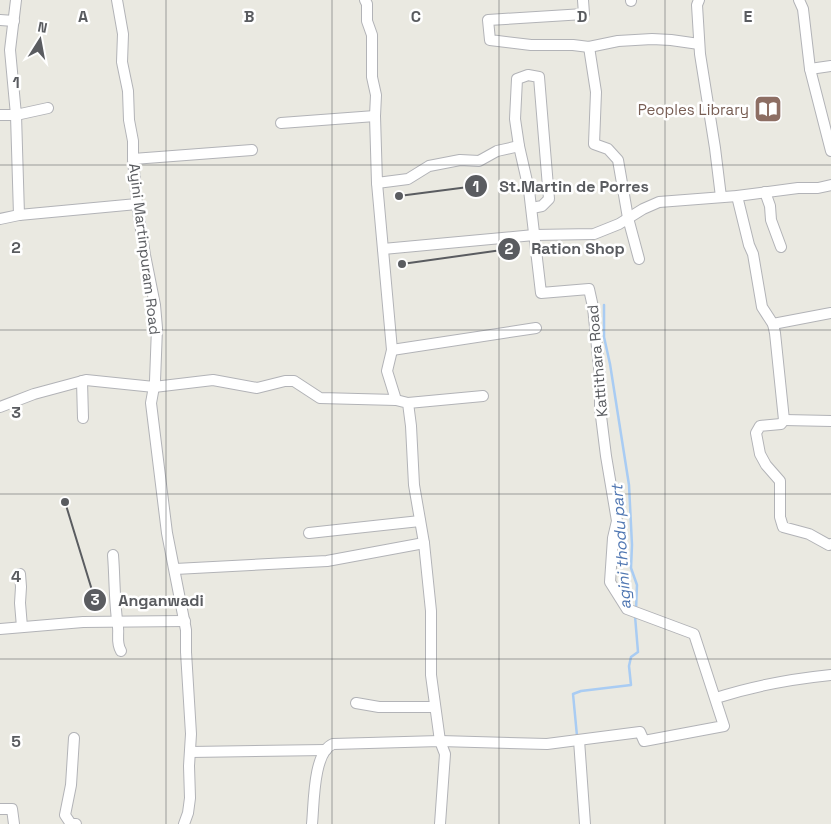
<svg xmlns="http://www.w3.org/2000/svg" width="831" height="824" font-family="'Space Grotesk',sans-serif">
	<style>
		.lines { fill: none; stroke-linecap: round; stroke-linejoin: round }
		.stream { stroke: #a9ccf3; stroke-width: 2.5 }
		.street-casing { stroke: #b2b3b7; stroke-width: 12 }
		.street { stroke: #fff; stroke-width: 10 }
		.grid { fill: none; stroke: #5a5c60; stroke-width: 1; stroke-opacity: 0.55 }
		.labels { text-anchor: middle; dominant-baseline: central; stroke-width: 5; stroke-linejoin: round; paint-order: stroke }
		.education-label { font-size: 15px; fill: #785e54; stroke: #fff; text-anchor: end }
		.street-label { font-size: 15px; fill: #5a5c60; stroke: #fff }
		.water-label { font-size: 16px; font-style: italic; fill: #5077b2; stroke: #fff }
		.grid-label { font-size: 16px; text-anchor: middle; font-weight: bold; fill: #5a5c60; stroke: #fff; stroke-width: 5; stroke-linejoin: round; paint-order: stroke }
		.leader { fill: none; stroke: #5a5c60; stroke-width: 2 }
		.callout-dot { fill: #5a5c60; stroke: #fff; stroke-width: 2 }
		.mark-label { font-size: 15px; text-anchor: middle; font-weight: bold; fill: #fff }
		.callout-label { font-size: 16px; text-anchor: middle; font-weight: bold; fill: #5a5c60; stroke: #fff; stroke-width: 5; stroke-linejoin: round; paint-order: stroke }
	</style>
	<rect width="100%" height="100%" fill="#eae9e1"/>
	<g class="lines">
		<g class="stream">
			<path d="M604,305V337L610,364L629,485L632,545L631,568L637,585L636,610"/>
			<path d="M577,736L573,694L581,691L631,685L629,666L631,657L638,652L635,616"/>
		</g>
		<defs>
			<g id="street">
				<path d="M16,0L10,50L16,115L48,108"/>
				<path d="M117,0L123,34L122,62L128,91L129,120L133,141V159L137,204L145,255L155,305L157,328L155,381L151,403L167,533L186,630V652L191,734L189,766L190,798L188,813L184,824"/>
				<path d="M583,0L584,14L488,20L490,40L531,45H573L589,47L618,41L652,39L671,40L699,44"/>
				<path d="M631,0V1"/>
				<path d="M699,0L697,5L700,54L715,148L721,197"/>
				<path d="M799,0L803,9L810,69L831,151"/>
				<path d="M0,20L14,21"/>
				<path d="M589,47L596,92L594,144L608,149L618,160L628,218L639,259"/>
				<path d="M810,69L831,66"/>
				<path d="M0,115H16L19,215"/>
				<path d="M281,123L375,116"/>
				<path d="M519,146L515,119L517,79L528,75L539,77L549,199L542,206L532,208"/>
				<path d="M133,159L252,150"/>
				<path d="M377,183L392,350L387,371L396,400L408,403L411,426L414,485L424,543L431,611V675L440,741L445,754L440,824"/>
				<path d="M765,192L770,206L771,220L781,247"/>
				<path d="M737,196L749,245L753,254L762,307L773,324L775,333L784,420L781,424L760,426L756,433L760,454L766,465L780,481V517L783,527L809,534L829,545L831,544"/>
				<path d="M0,219L19,215L137,204"/>
				<path d="M383,249L534,235L594,234L619,224L643,209L659,202L737,196L798,188H818L831,185"/>
				<path d="M773,324L831,313"/>
				<path d="M392,350L536,328"/>
				<path d="M82,381L83,418"/>
				<path d="M408,403L483,396"/>
				<path d="M0,407L34,394L86,380L154,387L213,380L257,388L285,381H294L320,398L396,400"/>
				<path d="M784,420L831,421"/>
				<path d="M309,533L420,521"/>
				<path d="M113,555C115,579 114,603 118,627C119,636 116,643 121,651"/>
				<path d="M175,569L327,561L424,543"/>
				<path d="M20,574L21,587L20,603L22,627"/>
				<path d="M0,629L83,622L185,621"/>
				<path d="M716,698C753,686 792,679 831,675"/>
				<path d="M356,703L379,707H435"/>
				<path d="M74,738L71,785L65,815L71,824H76"/>
				<path d="M579,740L585,824"/>
				<path d="M190,752L326,750"/>
				<path d="M0,809H12L14,824"/>
				<path d="M312,824C314,805 313,752 333,744L440,741L547,744L640,732L644,741L724,726L694,634L627,609L610,582L613,538L617,521L606,456L600,408V378L593,307L589,289L541,293L529,190L519,146L497,151L479,161L460,160L429,166L408,179L377,183L375,116L376,95L372,77V35L367,21V4L365,0"/>
			</g>
		</defs>
		<use href="#street" class="street-casing"/>
		<use href="#street" class="street"/>
	</g>
	<path class="grid" d="M166,0V824M332,0V824M499,0V824M665,0V824M0,165H831M0,330H831M0,494H831M0,659H831"/>
	<defs>
		<symbol id="library-square" viewBox="-11 -11 22 22"><rect x="-9" y="-9" width="18" height="18" rx="4" fill="#8d6e63" stroke="#fff"/><path d="M-6-4Q-3-5.5-.7-3.5V5Q-3 3-6 4ZM6-4Q3-5.5 .7-3.5V5Q3 3 6 4Z" fill="#fff"/></symbol>
	</defs>
	<g fill-rule="evenodd">
		<use href="#library-square" x="752" y="93" width="32" height="32"/>
	</g>
	<g class="labels">
		<g class="education-label">
			<text x="749" y="109">Peoples Library</text>
		</g>
		<g class="street-label">
			<text transform="translate(145 249) rotate(83)">Ayini Martinpuram Road</text>
			<text transform="translate(597 361) rotate(-95)">Kattithara Road</text>
		</g>
		<g class="water-label">
			<text transform="translate(621 547) rotate(-94)">agini thodu part</text>
		</g>
	</g>
	<g class="grid-label">
		<text x="83" y="22">A</text>
		<text x="249" y="22">B</text>
		<text x="416" y="22">C</text>
		<text x="582" y="22">D</text>
		<text x="748" y="22">E</text>
		<text x="16" y="88">1</text>
		<text x="16" y="253">2</text>
		<text x="16" y="418">3</text>
		<text x="16" y="582">4</text>
		<text x="16" y="747">5</text>
	</g>
	<path class="leader" d="M399 196L476 186M402 264L509 249M65 502L95 600"/>
	<g class="callout-dot">
		<circle cx="399" cy="196" r="5"/>
		<circle cx="402" cy="264" r="5"/>
		<circle cx="65" cy="502" r="5"/>
		<circle cx="476" cy="186" r="12"/>
		<circle cx="509" cy="249" r="12"/>
		<circle cx="95" cy="600" r="12"/>
	</g>
	<g class="mark-label">
		<text x="476" y="192">1</text>
		<text x="509" y="254">2</text>
		<text x="95" y="605">3</text>
	</g>
	<g class="callout-label">
		<text x="574" y="192">St.Martin de Porres</text>
		<text x="578" y="254">Ration Shop</text>
		<text x="161" y="606">Anganwadi</text>
	</g>
	<g transform="translate(40 40) rotate(11)" stroke="#ffffff" stroke-width="4" paint-order="stroke">
	<path d="M0-4L9 19L0 12L-9 19Z" fill="#5a5c60"/>
	<text y="-8" font-size="14" font-weight="bold" text-anchor="middle" fill="#5a5c60">N</text>
	</g>
</svg>
